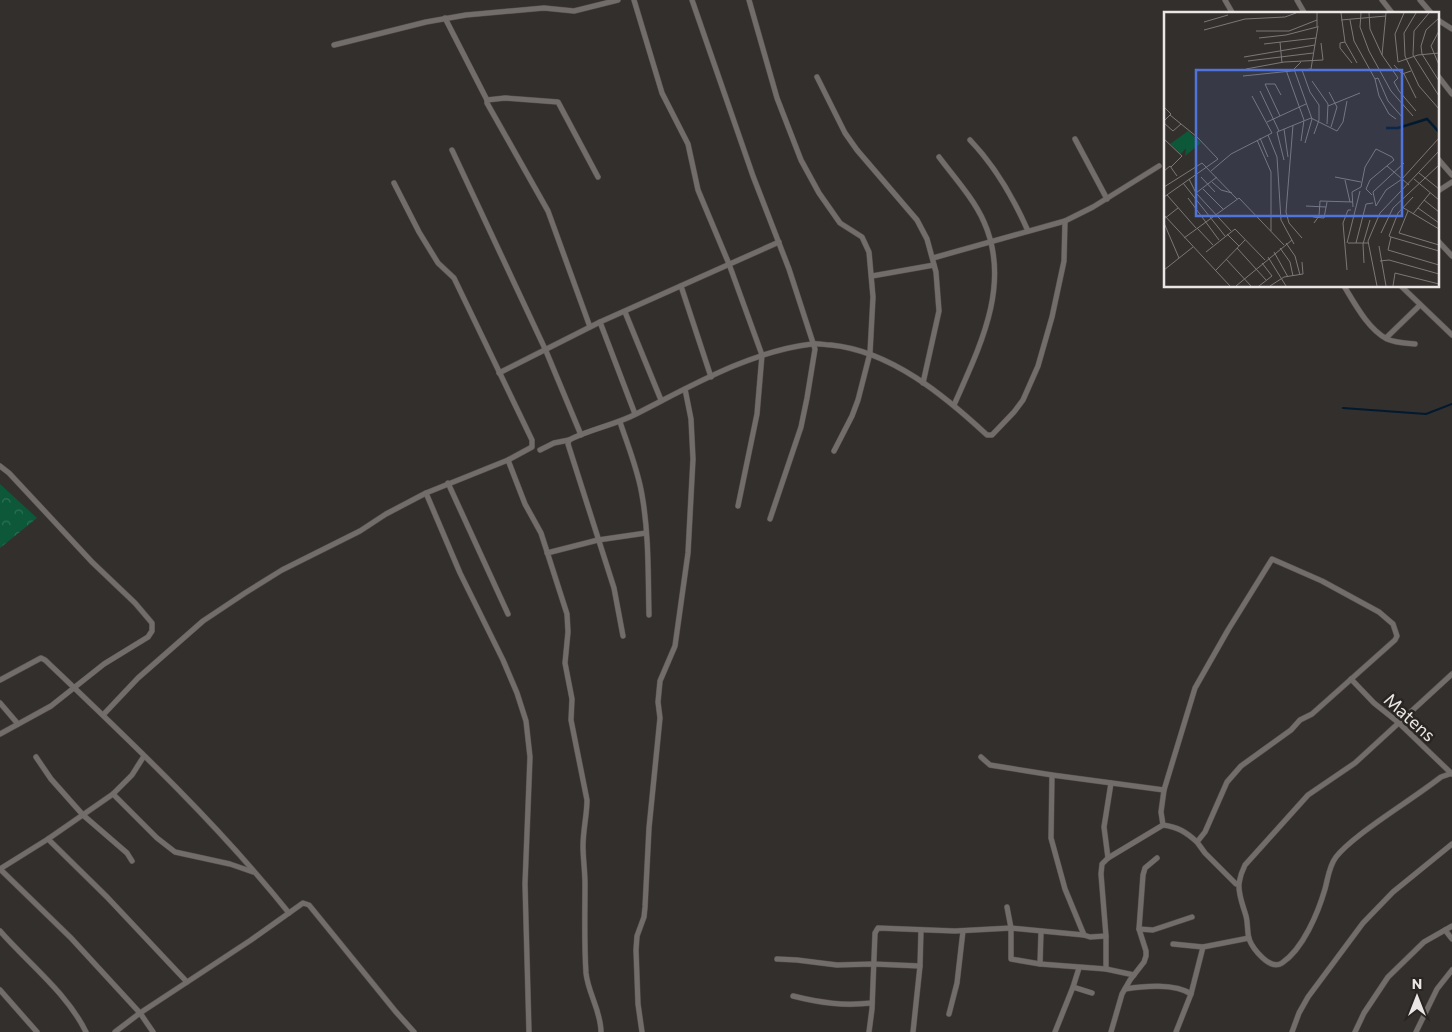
<svg xmlns="http://www.w3.org/2000/svg" width="1452" height="1032" font-family="Commissioner,sans-serif">
	<style>
		.forest { fill: url(#forest-crowns) }
		.lines { fill: none; stroke-linecap: round; stroke-linejoin: round }
		.stream { stroke: #011a2f; stroke-width: 2 }
		.street-casing { stroke: #514d4b; stroke-width: 6 }
		.street { stroke: #726d6a; stroke-width: 5 }
		.labels { text-anchor: middle; dominant-baseline: central; stroke-width: 5; stroke-linejoin: round; paint-order: stroke }
		.street-label { font-size: 18px; fill: #e9e6e5; stroke: #292523 }
		.inset-river { fill: none; stroke: #011a2f; stroke-width: 2.5 }
		.inset-road { fill: none; stroke: #7c7877; stroke-width: 1 }
		.view { fill: #5074db; fill-opacity: 0.15; stroke: #5074db; stroke-width: 2.5 }
		.inset-edge { fill: none; stroke: #e9e6e5; stroke-width: 2.5 }
	</style>
	<defs>
		<pattern id="forest-crowns" width="20" height="18" patternUnits="userSpaceOnUse" patternTransform="scale(1.25)"><rect width="20" height="18" fill="#0c5839"/><path d="M2 6a3 3 0 1 1 6 0M12 15a3 3 0 1 1 6 0" fill="none" stroke="#2f7056"/></pattern>
	</defs>
	<rect width="100%" height="100%" fill="#332f2d"/>
	<path class="forest" d="M0,484L37,518L0,548Z"/>
	<g class="lines">
		<path class="stream" d="M1343,408L1426,414L1452,404"/>
		<defs>
			<g id="street">
				<path d="M634,0L662,93L688,144L698,190L729,264L762,355L757,414L738,506"/>
				<path d="M692,0L753,176L789,269L815,349L807,398L801,427L770,519"/>
				<path d="M749,0L777,98L801,160L819,193L840,223L862,237L869,252L873,297L870,353L858,400L852,416L834,451"/>
				<path d="M1225,0L1233,14"/>
				<path d="M1297,0L1305,14"/>
				<path d="M1382,0L1393,14"/>
				<path d="M1420,0L1432,14"/>
				<path d="M445,18L487,100"/>
				<path d="M1438,20L1452,29"/>
				<path d="M334,45L426,22L466,15L544,8L574,11L618,0"/>
				<path d="M1438,76L1452,94"/>
				<path d="M817,77L845,133L857,150L917,220L927,239L936,272L939,311L923,383"/>
				<path d="M1075,139L1107,199"/>
				<path d="M970,140C996,167 1013,197 1028,231"/>
				<path d="M452,150L546,351L581,435"/>
				<path d="M939,157C954,177 974,199 984,222C1012,285 979,348 954,405"/>
				<path d="M1438,159L1452,175"/>
				<path d="M1438,191L1452,182"/>
				<path d="M1438,241L1452,256"/>
				<path d="M933,258L1065,221L1093,207L1159,166"/>
				<path d="M872,276L934,265"/>
				<path d="M681,286L711,377"/>
				<path d="M1344,286C1355,304 1368,329 1387,339C1396,343 1405,343 1415,344"/>
				<path d="M1401,286L1452,335"/>
				<path d="M625,312L661,400"/>
				<path d="M600,322L635,414"/>
				<path d="M590,327L548,211L487,103V100L505,98L558,102L598,177"/>
				<path d="M1386,338L1420,305"/>
				<path d="M499,373L600,322L779,242"/>
				<path d="M620,422C628,446 638,470 642,495C649,534 648,575 649,615"/>
				<path d="M540,450L554,443L569,440"/>
				<path d="M508,460L525,504L541,533L567,614L568,632L565,663L572,699L571,720L587,800C587,815 583,830 583,846C583,858 585,871 585,884C585,914 584,943 586,973C588,993 601,1011 601,1032"/>
				<path d="M0,466L9,473L92,562L135,603L152,623V631L148,637L104,664L51,706L0,734"/>
				<path d="M448,483L508,614"/>
				<path d="M426,493L460,573L503,660L517,693L526,721L530,757L525,884L529,1032"/>
				<path d="M547,553L598,540L646,533"/>
				<path d="M623,636L614,588L568,444L569,440C590,429 615,425 636,414C691,386 751,351 812,344C818,343 825,345 831,345C891,351 945,396 987,435H992L1014,412L1023,400L1038,366L1052,317L1064,261L1065,221"/>
				<path d="M1452,674L1355,763L1308,795L1245,865C1242,871 1240,877 1239,883C1238,895 1243,905 1246,916C1248,923 1247,931 1249,939C1253,949 1270,971 1282,963C1303,949 1318,913 1325,889C1328,878 1329,866 1336,857C1343,848 1352,841 1361,834C1387,814 1415,797 1441,777L1452,773"/>
				<path d="M1351,679L1374,703L1399,723L1452,774"/>
				<path d="M0,680L41,658L45,660C130,741 216,822 289,913"/>
				<path d="M0,703L18,724"/>
				<path d="M103,715L138,678L203,621L245,593L282,570L360,531L386,514L426,493L508,460L532,447V440L454,278L438,263L419,232L394,183"/>
				<path d="M144,756L132,775L113,794L48,839L0,869L71,938L140,1013L153,1032"/>
				<path d="M36,757L51,779L83,815L127,853L132,861"/>
				<path d="M981,757L990,765L1052,775L1164,790"/>
				<path d="M1052,775L1051,838L1065,889L1084,935"/>
				<path d="M113,794L157,838L175,852L230,864L253,872"/>
				<path d="M1163,825L1161,812L1164,790L1195,688L1228,630L1272,559L1322,581L1379,612L1393,624L1397,636L1395,640L1312,714L1300,720L1291,730L1241,766L1227,782L1205,832L1197,842L1205,853L1236,884L1239,883"/>
				<path d="M48,839L107,897L187,982"/>
				<path d="M1108,858L1104,827L1111,783"/>
				<path d="M1007,907L1011,928V959L1040,964"/>
				<path d="M1139,929L1153,930L1192,917"/>
				<path d="M1445,930L1452,939"/>
				<path d="M0,931C29,964 67,993 86,1032"/>
				<path d="M1041,932L1040,964L1106,969L1134,975"/>
				<path d="M1173,944L1203,947"/>
				<path d="M777,959L797,960L837,965L873,964L920,966"/>
				<path d="M1106,969V936L1101,874L1102,864L1108,858L1163,825C1178,827 1186,832 1197,842"/>
				<path d="M1073,987L1079,968"/>
				<path d="M1125,989C1143,986 1175,983 1191,994"/>
				<path d="M0,990L37,1032"/>
				<path d="M793,996C821,1003 843,1006 872,1003"/>
				<path d="M949,1014L957,983L963,931"/>
				<path d="M115,1032L140,1013L251,940L303,903L309,905L396,1012L414,1032"/>
				<path d="M642,1032L638,1004L636,950L637,936L644,917L645,907L649,828L660,718L658,702L660,681L675,646L688,553L693,459L691,419L685,389"/>
				<path d="M869,1032L872,1009L875,933L878,928L955,931L1011,928L1084,935L1090,937L1106,936"/>
				<path d="M913,1032L920,966L921,930"/>
				<path d="M1055,1032L1073,987L1092,993"/>
				<path d="M1111,1032L1122,994L1130,980L1144,962L1146,956V951L1139,929L1143,875L1145,868L1157,858"/>
				<path d="M1176,1032L1191,994L1203,947L1249,938"/>
				<path d="M1292,1032L1299,1013L1308,997L1363,923L1393,892L1452,844"/>
				<path d="M1355,1032L1364,1013L1388,977L1424,942L1452,926"/>
				<path d="M1416,1032L1437,989L1452,970"/>
			</g>
		</defs>
		<use href="#street" class="street-casing"/>
		<use href="#street" class="street"/>
	</g>
	<g class="labels">
		<g class="street-label">
			<text transform="translate(1410 717) rotate(42)">Matens</text>
		</g>
	</g>
	<g transform="translate(1164 12)">
		<rect width="275" height="275" fill="#332f2d"/>
		<path d="M24,119L37,131L21,144L22,136L17,142L6,132Z" fill="#0c5839"/>
		<path class="inset-river" d="M222,116H234L263,107L275,120"/>
		<path class="inset-road" d="M177,1L181,30L193,51M197,1L196,15L205,39L227,79L249,104M205,1L206,17L218,43M222,1L218,43L234,66L230,70L235,79L252,99M240,1L231,22L234,50L254,43L275,41M252,1L240,21L241,44L255,74L275,97M265,1L250,19L249,43L275,84M275,6L262,18L257,34L258,42L275,69M177,8L222,4M186,8L190,29L211,67L215,84L225,102L232,107M40,10L64,3M40,18L81,7L121,5L132,1M92,19H125L153,8M275,19L267,34L275,53M95,26L122,23L153,15V1M116,30L118,51M181,30L176,31V36L188,51M100,32L152,26M80,45L151,33M84,49L149,41M137,50L130,57L148,107L141,131M230,53L238,62L247,59M82,57L120,50L159,48L157,31M122,58L140,108L137,129M138,58L146,80L155,93V108L150,122M240,62L252,86M79,64L147,57L154,14M211,67L214,66L224,89L239,106M148,69L164,92L163,112M96,79L115,119M165,80L173,95L167,115M164,94L196,81M0,95L7,102L0,109M116,104L101,72H111L117,83M103,110L142,92M0,111L9,119L17,112M129,113L122,200L125,211L138,226M120,117L124,145M104,123L113,145L117,208L130,232M96,126L104,145M0,127L18,144L7,155M93,128L107,160V219M120,148L113,120L147,106L173,119L179,110L183,89M240,151L209,180L212,194L222,178L238,167L275,126M223,154L245,173M0,159L6,154L13,164M47,159L67,142L108,121L88,84M255,161L275,177M37,165L51,180M171,165L197,170M25,167L32,181L67,219M250,167L275,188M181,168L186,190M48,170L57,178L68,181M19,171L61,224M0,175L38,151L73,187M197,175L201,155L212,137L228,145L230,148L206,168L202,177L208,183M39,177L59,197M32,181L53,165M3,183L32,216M0,185L54,147L33,125L6,103M249,185L234,201L225,224L227,225L224,238L275,253M24,186L55,228M260,188L275,200M142,194L162,195M189,195L188,180L197,175M238,195L275,217M254,196L275,211M244,199L235,221L275,233M249,202L266,181M0,203L66,274M149,205L160,206L163,190M0,207L14,196M0,211L15,246M150,211L155,204L156,189L189,190M33,216L49,233M217,221L229,196L275,153M63,222L75,234M227,225L275,239M20,226L75,186L120,233M122,231L131,244L136,263M183,231L196,179M184,231H205M192,231L202,192L209,191M215,234L222,274M73,236L102,268M116,236L126,250L129,264M42,240L71,217L101,248M110,240L124,265M104,245L122,274M62,247L87,274M216,249L225,248L275,262M200,251L199,232L206,208M0,258L29,235M183,258L179,211L184,198H187M51,259L81,228M72,274L128,228M95,274L108,264L98,251M106,274L120,265L139,262L138,250M213,274L204,229L216,201L275,139M229,274L231,261L275,272"/>
		<path class="view" d="M32,58H238V204H32Z"/>
		<rect width="275" height="275" class="inset-edge"/>
	</g>
	<g transform="translate(1417 997)" stroke="#292523" stroke-width="4" paint-order="stroke">
	<path d="M0-4L9 19L0 12L-9 19Z" fill="#e9e6e5"/>
	<text y="-8" font-size="14" font-weight="bold" text-anchor="middle" fill="#e9e6e5">N</text>
	</g>
</svg>
